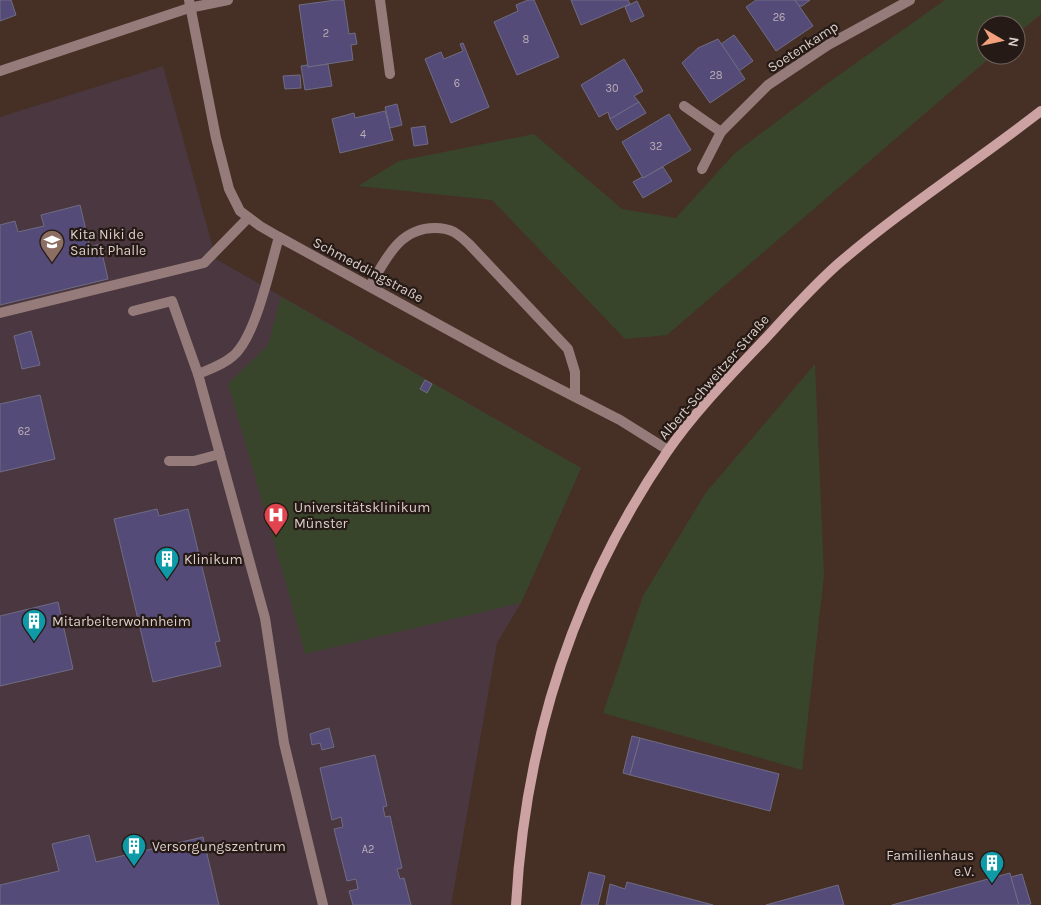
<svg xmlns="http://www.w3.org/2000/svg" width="1041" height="905" font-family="Karla,sans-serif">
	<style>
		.medical { fill: #4a373f }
		.green { fill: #39452b }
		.building { fill: #544b78; stroke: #706c84 }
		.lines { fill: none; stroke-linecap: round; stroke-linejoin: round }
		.lane { stroke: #967b7b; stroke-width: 10 }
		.street { stroke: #967b7b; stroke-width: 10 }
		.secondary { stroke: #cca2a2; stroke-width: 10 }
		.labels { text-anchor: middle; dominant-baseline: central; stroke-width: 4.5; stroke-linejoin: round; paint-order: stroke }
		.number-label { font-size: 11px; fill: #bbaeb4 }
		.street-label { font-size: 14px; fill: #ddcfc8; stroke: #251a16 }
		.poi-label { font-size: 14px; fill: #ddcfc8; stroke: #251a16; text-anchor: start }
	</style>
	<rect width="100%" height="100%" fill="#463025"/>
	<path class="medical" d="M163,66L216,259L581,468L521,603L497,643L451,905H0V117Z"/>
	<g class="green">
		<path d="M945,0H1041V14L1016,35V25H986V55H993L667,335L625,339L492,200L358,186L399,161L534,134L622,209L676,218L735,153L832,80Z"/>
		<path d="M281,297L581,468L521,603L305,654L286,583L228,384L268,345Z"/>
		<path d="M815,364L824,575L802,770L603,713L643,596L705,494Z"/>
	</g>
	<g class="building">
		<path d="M0,0H11L16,15L0,21Z"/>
		<path d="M336,0H344L349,34L355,33L357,44L351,45L353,60L308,67L299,5Z"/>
		<path d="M528,0H534L559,57L517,75L494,22L518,11L516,5Z"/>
		<path d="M571,0H628L630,4L581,25Z"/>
		<path d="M756,0H795L813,26L776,51L746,7Z"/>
		<path d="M795,0H810L802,6H799Z"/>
		<path d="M637,1L644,16L631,22L625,7Z"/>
		<path d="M734,35L753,61L739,71L721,44Z"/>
		<path d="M718,39L745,79L710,103L682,63L698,48Z"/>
		<path d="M463,43L489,107L451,123L425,59L441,52L444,59L463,51L460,44Z"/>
		<path d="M624,59L643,91L634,96L639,102L610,119L608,112L599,117L581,85Z"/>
		<path d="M328,64L332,86L305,90L301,66L307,65L308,67Z"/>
		<path d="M300,75L301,88L285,89L283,76Z"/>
		<path d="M639,102L646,113L617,130L610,119Z"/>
		<path d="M397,104L402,125L390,128L385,107Z"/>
		<path d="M385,111L393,140L340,153L332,119L354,113L355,118Z"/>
		<path d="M669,114L691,150L643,178L622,142Z"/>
		<path d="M425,126L428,144L414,146L411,128Z"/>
		<path d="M663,167L672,181L643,198L633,182L642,177L643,178Z"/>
		<path d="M80,205L90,247L100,244L108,279L0,305V225L15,221L18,232L44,226L41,215Z"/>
		<path d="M31,331L40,365L22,369L14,336Z"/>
		<path d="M425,380L432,384L427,393L420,389Z"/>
		<path d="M40,395L55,459L0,472V404Z"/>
		<path d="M157,509L159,516L188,509L220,641L215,642L221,666L153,682L114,519Z"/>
		<path d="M58,602L73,669L0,686V616Z"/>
		<path d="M329,728L334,747L322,750L320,743L312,745L310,734Z"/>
		<path d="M632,736L640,738L630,775L623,773Z"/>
		<path d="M640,738L779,774L770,811L630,775Z"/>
		<path d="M375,755L387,806L383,807L385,817L390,816L402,868L397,869L400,879L404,878L411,905H353L349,891L358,889L356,879L347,881L334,829L343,827L341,817L332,820L320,768Z"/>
		<path d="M89,835L96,862L203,837L219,905H0V885L59,871L52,844Z"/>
		<path d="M589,872L605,876L598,905H581Z"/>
		<path d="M1010,873L1019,905H892Z"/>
		<path d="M1022,874L1031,904L1026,905H1019L1011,877Z"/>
		<path d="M627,882L713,905H606L610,884L625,889Z"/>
		<path d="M838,885L844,905H766Z"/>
	</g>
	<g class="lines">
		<g class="lane">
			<path d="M380,0L390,74"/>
			<path d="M684,106L721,132L702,169"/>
			<path d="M279,237C270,267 256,337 233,356C223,365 210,369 198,374L265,618L284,743L323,905"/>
			<path d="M370,286C386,259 399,228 435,228C441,228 448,229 454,232C459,235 465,240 469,244L568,349L575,372V396"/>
			<path d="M133,311L172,301L198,374"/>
			<path d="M0,313L204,263L248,218"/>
			<path d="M169,461H194L220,454"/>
		</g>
		<g class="street">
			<path d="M189,0L216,138L229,189L240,211L260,226L279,237L505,361L620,420L668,450"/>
			<path d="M0,71L189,8L228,0"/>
			<path d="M721,132L768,85L828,45L910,0"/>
		</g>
		<path class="secondary" d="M516,905C525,741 574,588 667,452C695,411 731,375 765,339C788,314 812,287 838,264C902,209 974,163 1041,111"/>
	</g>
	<defs>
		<symbol id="school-pin" viewBox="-11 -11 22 30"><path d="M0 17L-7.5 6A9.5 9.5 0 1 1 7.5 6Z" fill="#8d6e63" stroke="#251a16"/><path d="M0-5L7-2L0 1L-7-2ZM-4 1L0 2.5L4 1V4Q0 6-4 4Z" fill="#fff"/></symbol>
		<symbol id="hospital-pin" viewBox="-11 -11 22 30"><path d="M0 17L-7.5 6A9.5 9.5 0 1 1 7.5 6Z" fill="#e0444e" stroke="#251a16"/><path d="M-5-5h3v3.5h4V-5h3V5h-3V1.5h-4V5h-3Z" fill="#fff"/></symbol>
		<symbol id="building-pin" viewBox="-11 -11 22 30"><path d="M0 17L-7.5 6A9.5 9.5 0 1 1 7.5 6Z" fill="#0f9aa8" stroke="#251a16"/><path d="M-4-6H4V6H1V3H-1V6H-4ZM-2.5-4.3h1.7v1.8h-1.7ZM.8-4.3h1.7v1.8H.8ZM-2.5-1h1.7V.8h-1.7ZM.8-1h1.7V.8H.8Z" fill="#fff"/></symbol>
	</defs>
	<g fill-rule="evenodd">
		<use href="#school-pin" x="38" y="228" width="28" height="38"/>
		<use href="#hospital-pin" x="262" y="501" width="28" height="38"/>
		<use href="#building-pin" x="153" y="545" width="28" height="38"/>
		<use href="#building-pin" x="20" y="607" width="28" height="38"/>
		<use href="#building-pin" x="120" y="832" width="28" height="38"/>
		<use href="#building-pin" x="978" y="849" width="28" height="38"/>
	</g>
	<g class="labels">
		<g class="number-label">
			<text x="779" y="17">26</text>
			<text x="326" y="33">2</text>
			<text x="526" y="39">8</text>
			<text x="716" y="75">28</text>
			<text x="457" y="83">6</text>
			<text x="612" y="88">30</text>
			<text x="363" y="134">4</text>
			<text x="656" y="146">32</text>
			<text x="24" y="431">62</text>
			<text x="368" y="849">A2</text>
		</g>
		<g class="street-label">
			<text transform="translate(803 47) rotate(-33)">Soetenkamp</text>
			<text transform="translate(368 270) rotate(28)">Schmeddingstraße</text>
			<text transform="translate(714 377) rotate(-49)">Albert-Schweitzer-Straße</text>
		</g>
		<g class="poi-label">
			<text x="70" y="234">Kita Niki de<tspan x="70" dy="16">Saint Phalle</tspan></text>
			<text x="294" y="507">Universitätsklinikum<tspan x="294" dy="16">Münster</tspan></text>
			<text x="184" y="559">Klinikum</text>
			<text x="52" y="621">Mitarbeiterwohnheim</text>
			<text x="152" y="846">Versorgungszentrum</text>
			<text x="974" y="855" text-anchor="end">Familienhaus<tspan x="974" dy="16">e.V.</tspan></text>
		</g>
	</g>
	<g transform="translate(1001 40) rotate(99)"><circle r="24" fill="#251a16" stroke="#6f625d"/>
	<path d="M0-4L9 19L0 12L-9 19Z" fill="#f1a17c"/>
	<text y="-8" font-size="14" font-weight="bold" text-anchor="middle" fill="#ddcfc8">N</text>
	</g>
</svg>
